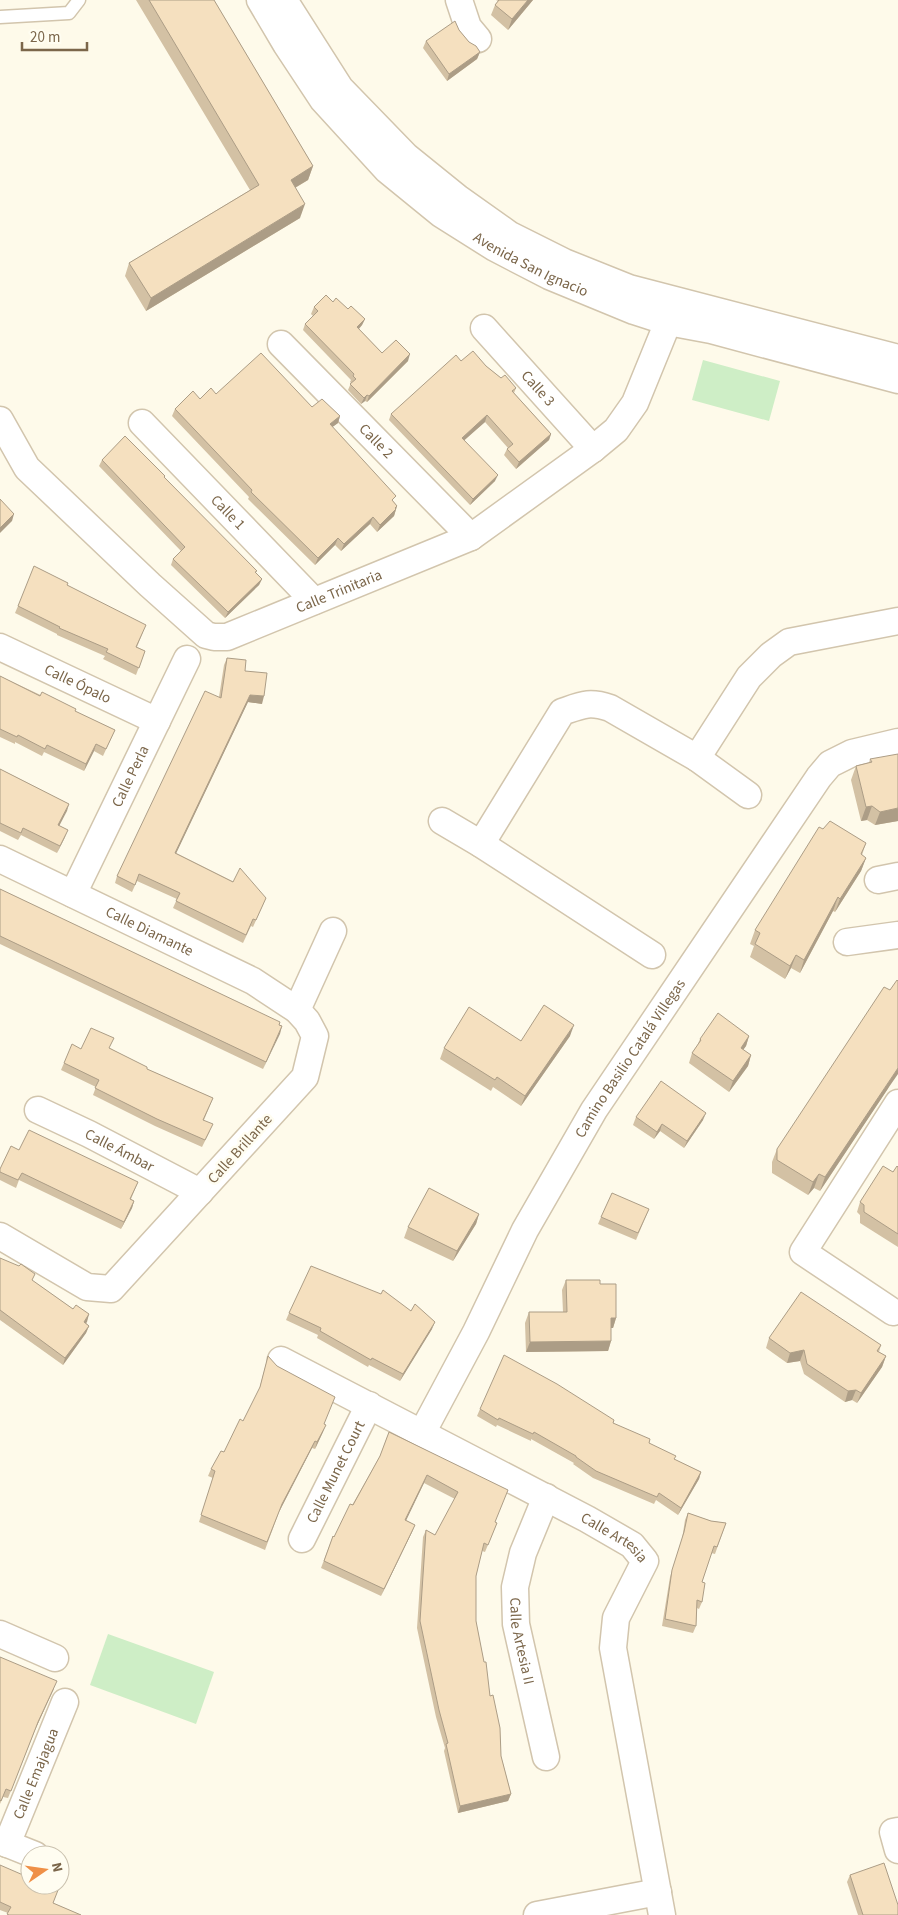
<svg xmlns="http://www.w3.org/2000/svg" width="898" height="1915" font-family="'Source Sans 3',sans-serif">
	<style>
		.green { fill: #ceeec6 }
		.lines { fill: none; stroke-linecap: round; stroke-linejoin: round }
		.lane-casing { stroke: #d2c5ad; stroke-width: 15 }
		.street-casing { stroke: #d2c5ad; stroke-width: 29 }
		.lane { stroke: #fff; stroke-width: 12 }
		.street { stroke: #fff; stroke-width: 26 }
		.wall { fill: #d3c1a4 }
		.shaded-wall { fill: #ac9d86 }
		.building { fill: #f5e0bf; stroke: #ac9d86 }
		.labels { text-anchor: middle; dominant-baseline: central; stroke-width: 5; stroke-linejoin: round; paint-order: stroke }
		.street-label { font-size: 15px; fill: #7b664a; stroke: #fffdf1 }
	</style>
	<rect width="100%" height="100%" fill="#fefaea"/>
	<g class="green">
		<path d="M703,360L780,381L769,421L692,400Z"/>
		<path d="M108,1634L214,1672L196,1724L90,1685Z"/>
	</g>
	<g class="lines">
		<defs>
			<path id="lane" d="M0,17L69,13L79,0"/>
			<g id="street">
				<path id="s1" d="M260,0L286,44L323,100L387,170L441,214L495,248L549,276L634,311L668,322L711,330L898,380"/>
				<path d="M284,0L340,88L406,156L458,198L510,235L564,262L629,288L898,358"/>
				<path d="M459,0L468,27L478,39"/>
				<path id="s2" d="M484,328L593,449"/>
				<path id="s3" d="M281,344L471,537"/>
				<path id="s4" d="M0,420L27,468L150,585L206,635L214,637H227L471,537L593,449L616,430L635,403L668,322"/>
				<path id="s5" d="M142,423L314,601"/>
				<path id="s6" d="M0,647L157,721"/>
				<path d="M697,758L749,677L771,655L789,642L898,621"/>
				<path d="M442,821L481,844L652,955"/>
				<path d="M481,844L562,712C582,705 589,701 610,708L697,758L748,795"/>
				<path id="s7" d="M0,859L253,981L297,1010L307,1021L315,1036L305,1077L111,1289L87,1287L0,1236"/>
				<path d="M878,880L898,876"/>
				<path id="s8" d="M73,894L187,659"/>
				<path d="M847,942L898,935"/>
				<path d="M297,1010L333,931"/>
				<path id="s9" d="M38,1110L89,1134L200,1192"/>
				<path d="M893,1312L803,1252L898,1103"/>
				<path id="s10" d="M281,1360L587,1519L632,1545L645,1561L616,1618L613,1648L662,1915"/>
				<path id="s11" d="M422,1433L476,1332L525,1230L594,1110L819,777L830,764L852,753L898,742"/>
				<path id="s12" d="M546,1497L523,1553L515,1587L516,1624L546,1757"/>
				<path id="s13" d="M302,1539L369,1405"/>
				<path d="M0,1634L55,1658"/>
				<path d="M898,1831L893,1832L898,1850"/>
				<path d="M0,1841L35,1855"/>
				<path id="s14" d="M7,1844L65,1702"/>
				<path d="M537,1915L658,1892"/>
			</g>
		</defs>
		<use href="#lane" class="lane-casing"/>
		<use href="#street" class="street-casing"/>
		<use href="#lane" class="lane"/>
		<use href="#street" class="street"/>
	</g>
	<g class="wall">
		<path d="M136,0H214L313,166L308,180L295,188L300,218L146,311L125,276L129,263L250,190Z"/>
		<path d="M496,0H533L508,30L491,15L495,5L498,1Z"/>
		<path d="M459,30L469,42L480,52L477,59L447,81L423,48L426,41Z"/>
		<path d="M333,302L348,309L365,319L362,325L359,329L382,353L408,361L367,402L365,401L361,404L348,390L351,383L350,382L351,380L303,330L305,324L313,316L311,314L314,307Z"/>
		<path d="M461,361L486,366L501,378L516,388L514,393L551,434L549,440L516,469L504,455L507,449L508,448L485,422L464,440L495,481L470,505L389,420L391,414Z"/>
		<path d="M216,394L312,407L340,416L338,423L332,427L397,506L394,516L377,532L370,524L341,551L335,545L315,565L248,499L249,497L172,416L175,409Z"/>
		<path d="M102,460L164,478L262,579L259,585L225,618L171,565L173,559L181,551L99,466Z"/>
		<path d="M67,585L143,632L137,647L145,651L136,675L103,659L105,656L57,635V634L15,613L18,606Z"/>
		<path d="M227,658L245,671L262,704L248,702L176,853L266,898L253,927L251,926L243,943L173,908L177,899L137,881L132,892L115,883L117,876L219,697L224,665Z"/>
		<path d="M0,676L115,730L103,756L94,751L84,771L44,752L42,756L15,742V744L0,737Z"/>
		<path d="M870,759L898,821L875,825L867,820L861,821L851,780L856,766L869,763Z"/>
		<path d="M0,769L69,804L59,826L65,837L57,853L21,835L18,840L0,831Z"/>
		<path d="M866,843L862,855L866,858L861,871L835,912L833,911L800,973L791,968L785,979L750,957L754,946L750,944L755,930Z"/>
		<path d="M0,889L282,1026L263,1069L0,944Z"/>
		<path d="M570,1036L521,1106L493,1087L491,1091L440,1059L444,1048Z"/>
		<path d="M749,1036L746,1046L743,1050L751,1055L748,1066L729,1092L689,1063L692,1053L697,1046L700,1039Z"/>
		<path d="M110,1048L147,1069L213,1098L204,1120L210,1131L202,1147L155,1126L93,1095L96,1087L61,1070L64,1063L81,1049Z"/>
		<path d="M889,1087L820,1191L814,1188L808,1195L772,1173V1162L777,1149Z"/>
		<path d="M636,1117L703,1120L684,1148L660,1131L654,1139L633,1125Z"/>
		<path d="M19,1150L138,1182L131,1199L134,1201L132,1208L121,1229L19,1180L16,1188L0,1180V1169Z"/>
		<path d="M898,1167V1247L860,1223V1215L857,1212L860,1202Z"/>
		<path d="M649,1209L636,1240L598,1224L601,1217Z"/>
		<path d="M479,1214L476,1224L453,1261L404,1238L408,1227Z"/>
		<path d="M0,1258L73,1309L89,1314L86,1323L89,1326L86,1333L63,1365L0,1320Z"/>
		<path d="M566,1280L600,1284L616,1318L613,1328H611V1341L608,1351L526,1352L525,1323L529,1312H563L562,1290Z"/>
		<path d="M289,1313L432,1329L400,1381L369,1365L368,1367L317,1338L318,1335L286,1320Z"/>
		<path d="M769,1338L881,1345L879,1352L886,1356L882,1367L857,1403L852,1400L845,1402L804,1374L800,1361L787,1363L766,1348Z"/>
		<path d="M268,1356L324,1424L323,1432L315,1449L312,1448L279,1512L265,1550L199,1522L213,1478L208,1476L211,1469L224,1452L243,1421L259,1390Z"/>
		<path d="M480,1409L613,1423L649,1443L674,1459L701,1472L699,1479L678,1515L656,1500L654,1504L593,1478L573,1464L574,1463L531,1439V1441L497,1425L496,1427L477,1416Z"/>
		<path d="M389,1432L495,1522L497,1523L485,1552L482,1551L476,1576V1621L490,1696L501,1756L511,1794L508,1801L458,1813L444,1751L445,1748L436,1717L417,1628L423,1537L426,1530L435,1535L455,1499L424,1483L406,1520L415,1525L412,1532L381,1596L321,1568L333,1536L334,1537L380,1456Z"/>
		<path d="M688,1513L711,1521L726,1523L715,1554L711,1553L702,1582V1602L699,1609L697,1608L696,1626L693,1633L662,1626L670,1577L682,1539L685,1520Z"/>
		<path d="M0,1657L54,1689L35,1730L8,1798L3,1797L0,1804Z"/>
		<path d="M0,1865L53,1903L81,1915H7L8,1913L0,1910Z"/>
		<path d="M850,1875L898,1915H858L847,1882Z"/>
	</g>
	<g class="shaded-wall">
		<path d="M528,0H533L508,30L512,19Z"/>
		<path d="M480,52L477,59L447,81L449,74Z"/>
		<path d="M313,166L308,180L286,193L291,180Z"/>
		<path d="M305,204L300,218L146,311L151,298Z"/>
		<path d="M365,319L362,325L355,333L357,327Z"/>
		<path d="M410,354L408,361L367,402L369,396Z"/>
		<path d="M367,395L365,401L361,404L364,398Z"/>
		<path d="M487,415L485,422L459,445L462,438Z"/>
		<path d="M340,416L338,423L327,431L330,424Z"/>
		<path d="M551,434L549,440L516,469L519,462Z"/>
		<path d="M498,475L495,481L470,505L473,499Z"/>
		<path d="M397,506L394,516L377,532L380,525Z"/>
		<path d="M14,514L12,521L0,533V528Z"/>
		<path d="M373,517L370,524L341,551L344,544Z"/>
		<path d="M338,538L335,545L315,565L318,558Z"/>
		<path d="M262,579L259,585L225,618L228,612Z"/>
		<path d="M250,695L264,696L262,704L248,702L173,860L175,853Z"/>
		<path d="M96,744L94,751L84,771L86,764Z"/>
		<path d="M69,804L67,811L56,832L58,825Z"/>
		<path d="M872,806L867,820L861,821L866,807Z"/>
		<path d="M898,808V821L875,825L880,812Z"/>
		<path d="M68,830L65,837L57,853L60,846Z"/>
		<path d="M866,858L861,871L835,912L840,899Z"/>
		<path d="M838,897L833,911L800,973L804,960Z"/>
		<path d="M796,955L791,968L785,979L790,966Z"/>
		<path d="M574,1025L570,1036L521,1106L525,1096Z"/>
		<path d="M282,1026L280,1034L263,1069L266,1062Z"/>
		<path d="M749,1036L746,1046L737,1058L741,1048Z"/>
		<path d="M751,1055L748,1066L729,1092L733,1081Z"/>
		<path d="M898,1068V1074L889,1087L820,1191L825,1177Z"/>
		<path d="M706,1113L703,1120L684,1148L687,1141Z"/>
		<path d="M662,1124L660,1131L654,1139L657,1132Z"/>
		<path d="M819,1174L814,1188L808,1195L813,1182Z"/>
		<path d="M134,1201L132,1208L121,1229L124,1222Z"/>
		<path d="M479,1214L476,1224L453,1261L457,1251Z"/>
		<path d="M89,1314L87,1322L81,1329L84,1322Z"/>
		<path d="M611,1318H616L613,1328H607Z"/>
		<path d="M435,1322L432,1329L400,1381L403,1374Z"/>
		<path d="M89,1326L86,1333L63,1365L65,1358Z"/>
		<path d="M611,1341L608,1351L526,1352L530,1342Z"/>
		<path d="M804,1350L800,1361L787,1363L790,1353Z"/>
		<path d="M886,1356L882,1367L857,1403L861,1393Z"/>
		<path d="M856,1390L852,1400L845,1402L848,1391Z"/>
		<path d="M326,1425L323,1432L315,1449L317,1442Z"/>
		<path d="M315,1441L312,1448L279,1512L265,1550L282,1504Z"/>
		<path d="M701,1472L699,1479L678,1515L681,1508Z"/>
		<path d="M427,1475L424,1483L403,1527L405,1520Z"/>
		<path d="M415,1525L412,1532L381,1596L384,1589Z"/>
		<path d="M57,1681L35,1730L8,1798L38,1722Z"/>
		<path d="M511,1794L508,1801L458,1813L460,1806Z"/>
	</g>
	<g class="building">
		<path d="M149,0H214L313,166L291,180L305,204L151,298L129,263L259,185Z"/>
		<path d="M499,0H528L512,19L495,5Z"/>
		<path d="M455,21L459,30L469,42L476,46L480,52L449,74L426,41Z"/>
		<path d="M326,295L333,302L336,298L348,309L351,306L365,319L357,327L382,353L396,340L410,354L369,396L367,395L364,398L350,384L356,379L353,376L354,374L305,324L318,311L314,307Z"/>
		<path d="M473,351L486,366L501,378L505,375L516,388L512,391L551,434L519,462L507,449L513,444L487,415L462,438L498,475L473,499L391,414L456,355L461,361Z"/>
		<path d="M261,353L312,407L322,399L340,416L330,424L396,496L392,500L397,506L395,508L396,509L380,525L373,517L344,544L338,538L318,558L251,492L252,490L175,409L193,391L200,399L211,388L216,394Z"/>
		<path d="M125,436L165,476L164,477L257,571L255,572L262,579L228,612L173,559L185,547L102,460Z"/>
		<path d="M0,499L14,514L0,528Z"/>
		<path d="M34,566L68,583L67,585L146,625L136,647L145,651L139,668L106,652L108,649L59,628L60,627L18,606Z"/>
		<path d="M227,658L246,660L245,671L267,673L264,696L250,695L175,853L233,882L240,868L266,898L256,920L253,919L246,935L176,901L180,893L139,874L135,885L117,876L205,691L221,698Z"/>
		<path d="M0,676L40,696L42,692L76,709L75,711L115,730L106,749L96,744L86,764L47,745L45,749L18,735L17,737L0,729Z"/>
		<path d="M898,754V808L880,812L872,806L866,807L856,766L872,762L870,759Z"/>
		<path d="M0,769L69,804L58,825L68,830L60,846L23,828L21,833L0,823Z"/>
		<path d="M830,821L866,843L861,854L866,858L840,899L838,897L804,960L796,955L790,966L755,944L760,933L755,930L819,827L823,829Z"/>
		<path d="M0,889L280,1022L279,1025L282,1026L266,1062L0,936Z"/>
		<path d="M897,980L898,981V1068L825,1177L819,1174L813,1182L777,1160V1149L884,987L890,990Z"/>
		<path d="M544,1005L574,1025L525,1096L497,1077L495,1080L444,1048L469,1007L521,1041Z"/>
		<path d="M718,1013L749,1036L741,1048L751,1055L733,1081L692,1053L701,1040L700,1039Z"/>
		<path d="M91,1028L114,1038L109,1048L147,1067V1069L213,1098L203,1120L213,1124L205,1140L157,1119L95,1088L99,1080L64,1063L72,1044L81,1049Z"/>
		<path d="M661,1081L706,1113L687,1141L662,1124L657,1132L636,1117Z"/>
		<path d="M29,1130L138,1182L130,1199L134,1201L124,1222L22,1173L18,1180L0,1172V1169L11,1146L19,1150Z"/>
		<path d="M883,1166L893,1172L897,1166L898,1167V1234L864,1212V1205L860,1202Z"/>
		<path d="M429,1188L479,1214L457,1251L408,1227Z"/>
		<path d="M612,1193L649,1209L638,1233L601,1217Z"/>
		<path d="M0,1258L19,1266L21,1264L35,1274L32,1280L73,1309L76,1305L89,1314L84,1322L89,1326L65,1358L0,1310Z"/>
		<path d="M311,1266L381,1294L383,1290L411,1311L415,1304L435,1322L403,1374L372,1358L371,1360L320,1331L321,1328L289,1313Z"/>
		<path d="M566,1280H600V1284H616V1318H611V1341L530,1342L529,1312H567Z"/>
		<path d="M801,1292L881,1345L877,1351L886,1356L861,1393L856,1390L848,1391L807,1364L804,1350L790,1353L769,1338Z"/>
		<path d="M504,1355L557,1384L614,1420L613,1423L650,1439L649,1443L676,1456L674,1459L701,1472L681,1508L659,1493L657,1497L596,1471L576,1457V1456L534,1432L533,1434L499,1418L498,1420L480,1409Z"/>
		<path d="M268,1356L277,1366L335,1397L324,1424L326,1425L317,1442L315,1441L282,1504L267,1542L201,1515L215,1471L211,1469L221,1451L224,1452L240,1419L243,1421L260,1387Z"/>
		<path d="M389,1432L508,1490L495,1522L497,1523L488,1545L484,1543L476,1576V1621L484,1662H486L490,1696L493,1695L500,1728L501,1756L511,1794L460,1806L446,1744L448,1743L439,1710L420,1621L426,1530L435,1535L458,1492L427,1475L405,1520L415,1525L384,1589L324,1561L333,1536L334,1537L350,1504L353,1505L380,1456Z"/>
		<path d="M688,1513L711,1521L726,1523L717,1547L714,1546L702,1582L705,1583L702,1602L697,1600L696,1626L665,1619L672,1570L684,1532Z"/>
		<path d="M0,1657L57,1681L38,1722L11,1791L6,1789L1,1801L0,1800Z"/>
		<path d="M884,1863L898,1905V1915H863L850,1875Z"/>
		<path d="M0,1865L30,1878V1885H60L53,1903L81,1915H9L7,1914L11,1907L0,1902Z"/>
	</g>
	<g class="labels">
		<g class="street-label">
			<text stroke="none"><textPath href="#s1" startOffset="386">Avenida San Ignacio</textPath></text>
			<text stroke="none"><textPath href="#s2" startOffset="81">Calle 3</textPath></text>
			<text stroke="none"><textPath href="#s3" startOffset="136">Calle 2</textPath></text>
			<text stroke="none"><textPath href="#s5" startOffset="124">Calle 1</textPath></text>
			<text stroke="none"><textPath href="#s4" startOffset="442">Calle Trinitaria</textPath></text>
			<text stroke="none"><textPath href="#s6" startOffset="86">Calle Ópalo</textPath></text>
			<text stroke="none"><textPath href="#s8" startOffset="131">Calle Perla</textPath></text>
			<text stroke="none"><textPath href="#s7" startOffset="166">Calle Diamante</textPath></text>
			<text stroke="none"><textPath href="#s11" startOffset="429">Camino Basilio Catalá Villegas</textPath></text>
			<text transform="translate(240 1149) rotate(-48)">Calle Brillante</text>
			<text stroke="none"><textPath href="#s9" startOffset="91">Calle Ámbar</textPath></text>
			<text stroke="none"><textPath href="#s13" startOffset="75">Calle Munet Court</textPath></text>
			<text stroke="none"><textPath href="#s10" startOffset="378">Calle Artesia</textPath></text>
			<text stroke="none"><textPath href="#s12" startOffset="150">Calle Artesia II</textPath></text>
			<text stroke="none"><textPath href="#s14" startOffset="76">Calle Emajagua</textPath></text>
		</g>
	</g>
	<g transform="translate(45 1870) rotate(77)"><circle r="24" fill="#fffdf1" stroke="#cac1ae"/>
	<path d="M0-4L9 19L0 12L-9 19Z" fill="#ef9047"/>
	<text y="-8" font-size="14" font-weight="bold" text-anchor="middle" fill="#7b664a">N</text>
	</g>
	<path d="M22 42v8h65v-8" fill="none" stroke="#7b664a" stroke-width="2.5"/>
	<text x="30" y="42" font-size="15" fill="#7b664a" stroke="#fffdf1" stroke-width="4" paint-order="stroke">20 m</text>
</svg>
